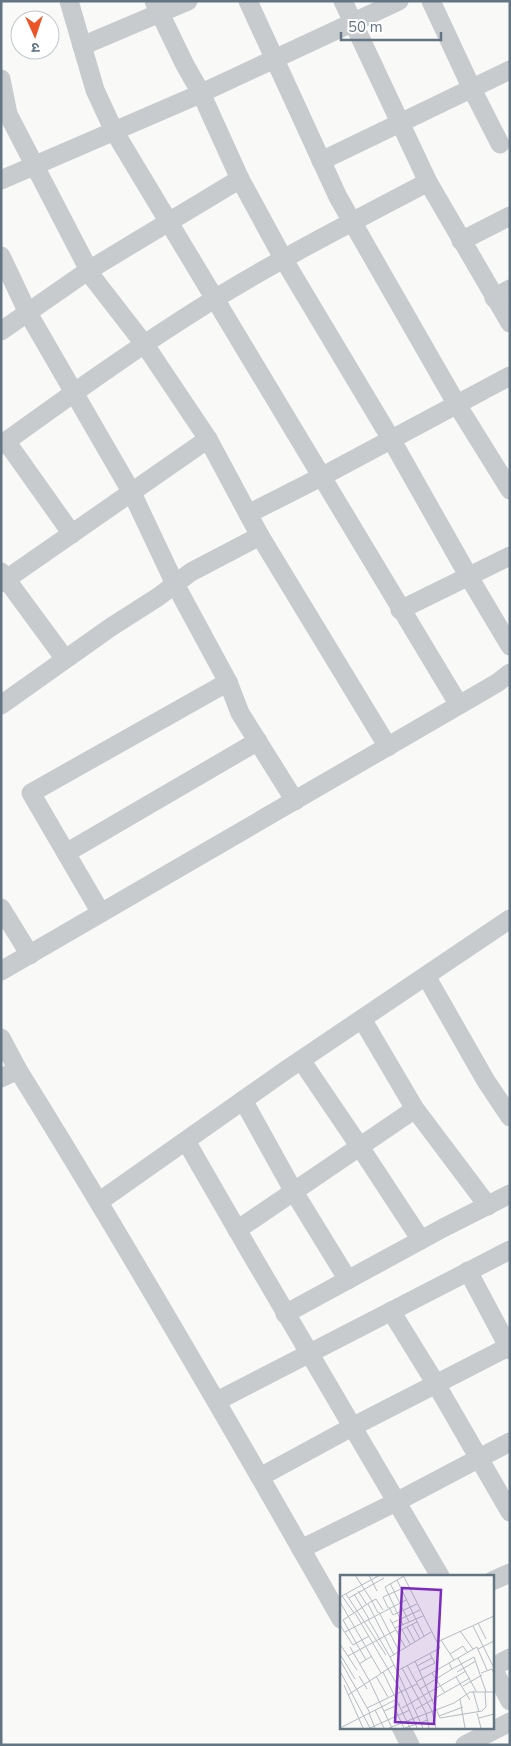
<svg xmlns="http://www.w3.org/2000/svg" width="511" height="1746" font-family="'Nunito Sans','Noto Sans Devanagari',sans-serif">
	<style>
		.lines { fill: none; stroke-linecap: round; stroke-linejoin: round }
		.minor { stroke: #c7cbce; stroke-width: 19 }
		.inset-road { fill: none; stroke: #b4bcc2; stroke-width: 1 }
		.view { fill: #7b2cbf; fill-opacity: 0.15; stroke: #7b2cbf; stroke-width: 2.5 }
		.inset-edge { fill: none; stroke: #637583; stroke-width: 2.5 }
	</style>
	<rect width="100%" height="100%" fill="#f9f9f7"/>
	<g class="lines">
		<g class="minor">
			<path d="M69,1L95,90L114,131L459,705"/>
			<path d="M154,1L185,65L201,93L240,179L284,260L391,439L469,577L510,646"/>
			<path d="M248,1L338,197L456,403L510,490"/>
			<path d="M343,1L428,182L510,323"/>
			<path d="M431,1L472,89L500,144"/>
			<path d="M82,46L188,1"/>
			<path d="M1,79L8,114L93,278L145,345L208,439L260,536L388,747"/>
			<path d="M321,161L510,70"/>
			<path d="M1,180L193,97L399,1"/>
			<path d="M461,241L510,216"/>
			<path d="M1,256L28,313L132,493L175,584L228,682L240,713L295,801"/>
			<path d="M494,298L510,289"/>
			<path d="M1,331L89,270L240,179"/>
			<path d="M6,441L72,534"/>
			<path d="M1,445C69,396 137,347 208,303C279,259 354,221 428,182"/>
			<path d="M248,514L321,477L510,376"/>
			<path d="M1,572L65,659"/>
			<path d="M1,583L208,439"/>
			<path d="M400,610L510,556"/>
			<path d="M1,705L111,627L158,597L191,572L260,536"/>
			<path d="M66,853L258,741"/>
			<path d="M1,908L30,955"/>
			<path d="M101,913L31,793L228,682"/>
			<path d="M1,971L497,683L510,673"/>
			<path d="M426,976L486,1081L510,1117"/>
			<path d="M362,1019L415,1109L488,1206"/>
			<path d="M1,1038L18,1070"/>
			<path d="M301,1060L360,1147L421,1240"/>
			<path d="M1,1078L18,1070C130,1250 236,1434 341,1619"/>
			<path d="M243,1100L294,1192L348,1280"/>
			<path d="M186,1141L250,1252L440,1576"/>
			<path d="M100,1201L286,1070L510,919"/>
			<path d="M237,1230L415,1109"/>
			<path d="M468,1271L510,1350"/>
			<path d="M391,1311L436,1384L510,1512"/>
			<path d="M285,1314L443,1228L510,1194"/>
			<path d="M217,1401L510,1250"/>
			<path d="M260,1477L352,1427L510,1346"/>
			<path d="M301,1549L396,1502L510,1442"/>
			<path d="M492,1581L510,1573"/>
			<path d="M492,1667L510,1701"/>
			<path d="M493,1667L510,1658"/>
			<path d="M401,1727L410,1745"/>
			<path d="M465,1745L510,1722"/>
		</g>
	</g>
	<g transform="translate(340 1575)">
		<rect width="154" height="154" fill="#f9f9f7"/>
		<path class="inset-road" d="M15,0L32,26M29,0L37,16M63,0L97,67L154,41M57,5L84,61M50,8L69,47M18,16L27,30M6,19L46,80M14,19L29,44M2,21L14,38M0,22L40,0M9,23L44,3M0,27L41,98M28,29L54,80M49,32L53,40L77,29M48,33L43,22L61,14M39,37L59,76M15,38L61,116L77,153M38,38L32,26L36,24L43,35M28,44L50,82M50,44L65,72M52,48L80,35M138,48L146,64M72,49L80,64M0,50L13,70L29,61M63,50L45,12L64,1M133,51L154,93M67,52L75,67M55,53L83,41M62,55L70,69M120,56L133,74M5,57L66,25M57,57L77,47M91,57L50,82L57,96L100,73L97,67M101,65L114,85M0,69L17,95M10,72L29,105M138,74L154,66M0,79L15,104M110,79L123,71L127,77M8,81L56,55M118,83L136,116M0,85L30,138M26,85L3,45L32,26M75,86L100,143L142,136L146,132L145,117M19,89L32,81M67,90L92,136L96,153M77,91L92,83M62,93L86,138L89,153M112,94L134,82L146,117M0,96L30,153M57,96L83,153M79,96L95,88L90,79M43,97L70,153M117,97L136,86M92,98L105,118M141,98L152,94L154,98M19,101L27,114M36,101L48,122M116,102L130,125M29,105L52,153M76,107L137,72L147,95M4,110L23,153M123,111L142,100M80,114L112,94L109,88M133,116L139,137M8,120L54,90M120,124L125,153M27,133L77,109M62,133L126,96M76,134L130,103M35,135L44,153M44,136L60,129M56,136L64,153M29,138L35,153M137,138L141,153M99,141L123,132M139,143L154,139M0,153L57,124M30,153L70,135M49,153L114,128L130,117H154M65,153L88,145"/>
		<path class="view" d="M62,13L101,15L94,149L55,147Z"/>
		<rect width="154" height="154" class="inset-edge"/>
	</g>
	<rect width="511" height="1746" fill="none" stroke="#637583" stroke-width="5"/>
	<g transform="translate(35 35) rotate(177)"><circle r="24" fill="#ffffff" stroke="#c1c8cd"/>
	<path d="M0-4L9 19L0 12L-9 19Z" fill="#ec5525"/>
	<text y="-8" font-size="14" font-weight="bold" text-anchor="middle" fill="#637583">उ</text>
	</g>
	<path d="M341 32v8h100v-8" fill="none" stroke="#637583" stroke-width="2.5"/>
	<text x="348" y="32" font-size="15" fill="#637583" stroke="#ffffff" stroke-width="4" paint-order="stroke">50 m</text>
</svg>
